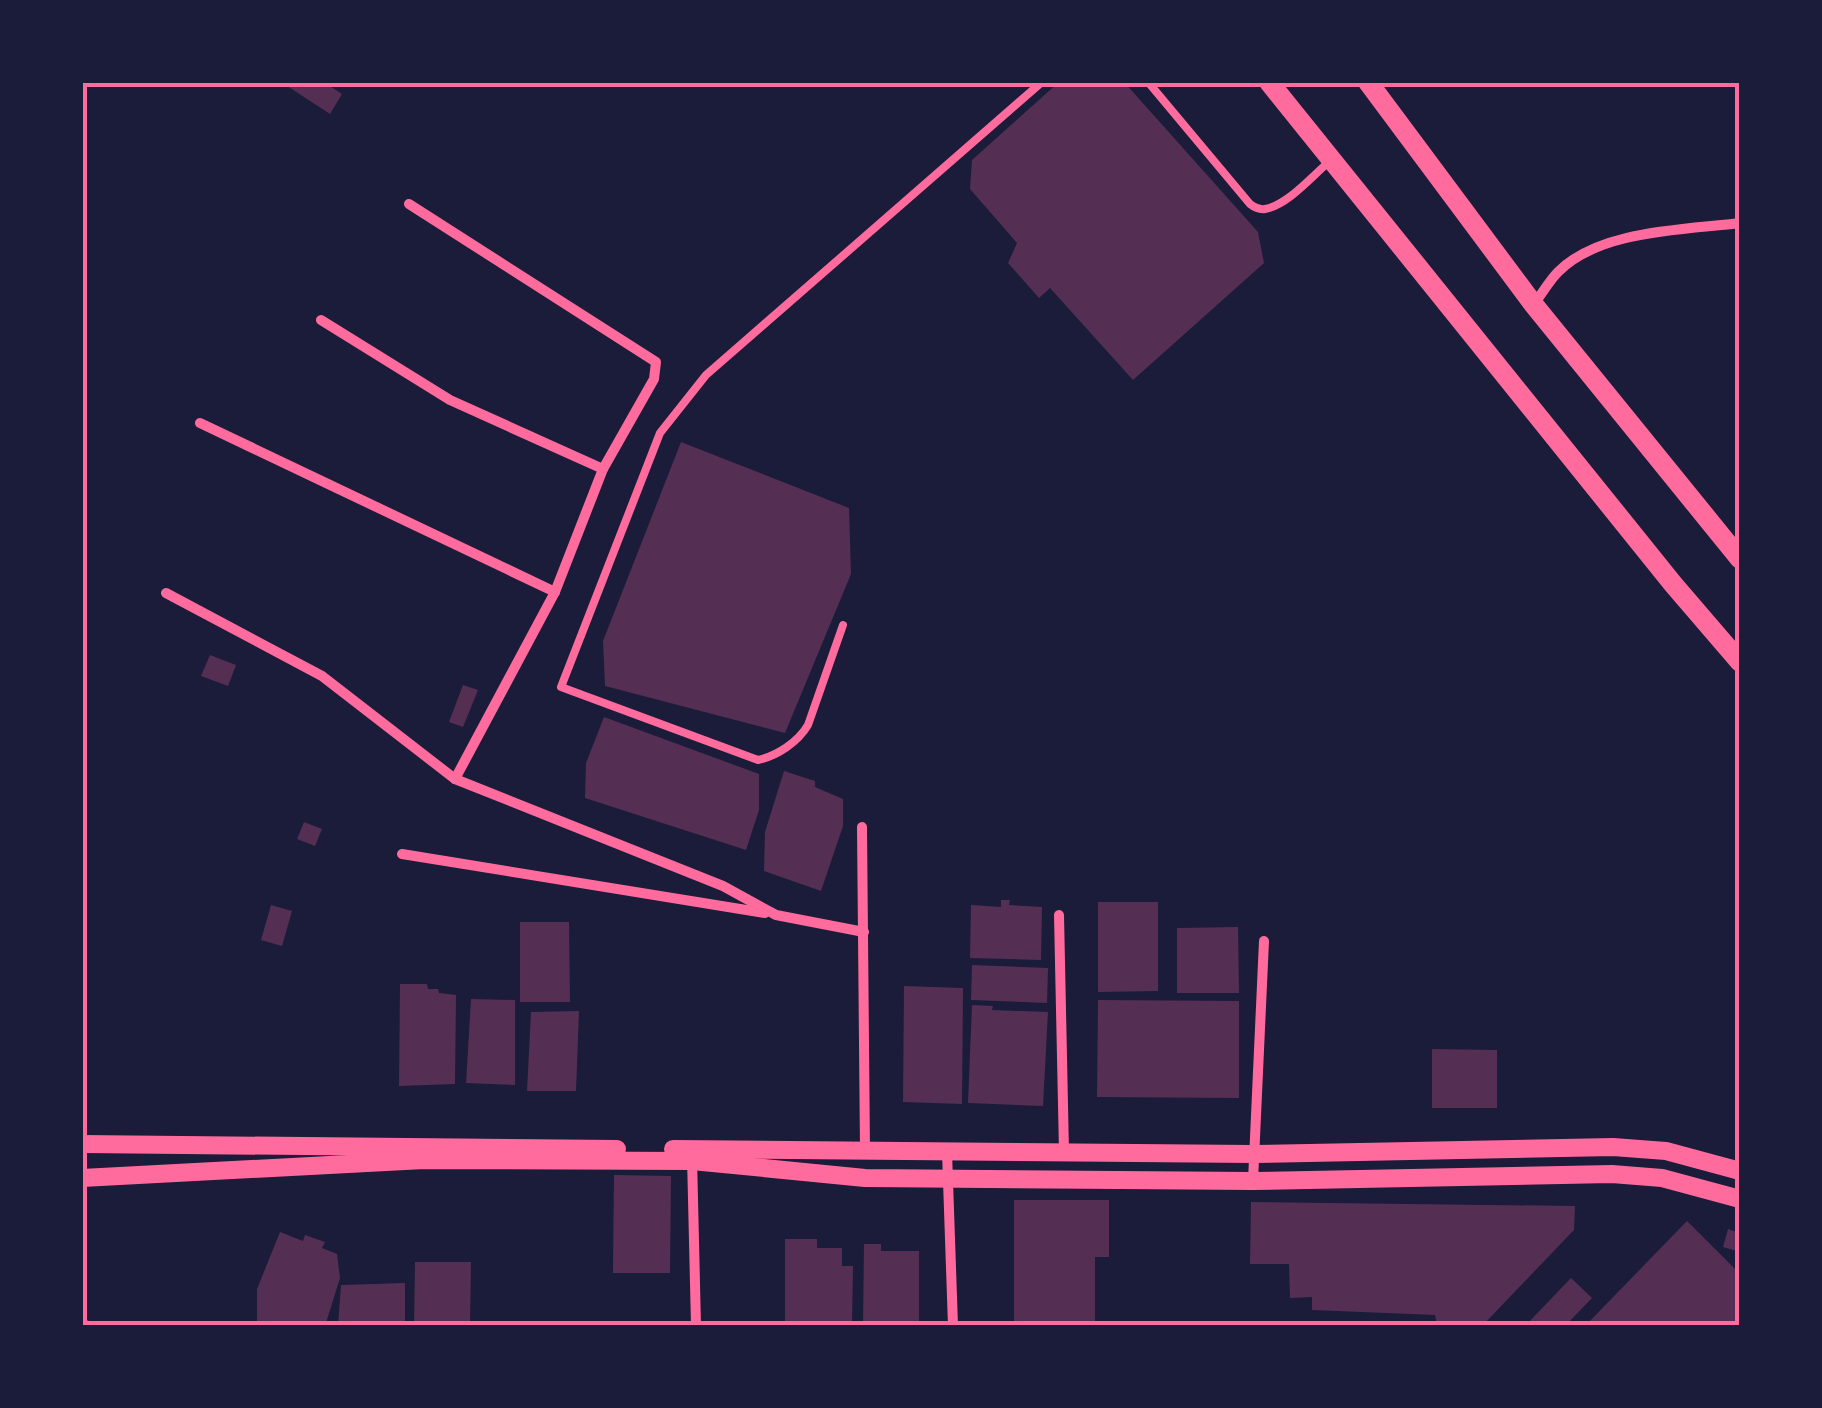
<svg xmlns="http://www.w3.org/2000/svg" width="1822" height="1408" font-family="'Alegreya Sans',sans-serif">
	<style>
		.building { fill: #542f53 }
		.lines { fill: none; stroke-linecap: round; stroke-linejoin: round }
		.service { stroke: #ff6b9d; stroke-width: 8 }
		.minor { stroke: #ff6b9d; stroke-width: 10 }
		.tertiary { stroke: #ff6b9d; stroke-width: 18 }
		.secondary { stroke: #ff6b9d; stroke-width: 20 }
		.neatline { fill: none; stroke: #ff6b9d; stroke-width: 4 }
	</style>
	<rect width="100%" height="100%" fill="#1b1b3a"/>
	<g class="building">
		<path d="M281,82H324L342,94L330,114Z"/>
		<path d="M1059,82H1124L1258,232L1264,263L1133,380L1050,288L1039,298L1008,263L1017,243L970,189L972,160Z"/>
		<path d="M681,442L849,508L851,574L785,733L605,686L603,641Z"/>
		<path d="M210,655L236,665L228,686L201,676Z"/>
		<path d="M463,685L478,690L463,727L449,722Z"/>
		<path d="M604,717L759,774V810L746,850L585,798L586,763Z"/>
		<path d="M784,771L815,781V787L843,799V826L821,891L764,871L765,832Z"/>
		<path d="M304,822L322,829L315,846L297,839Z"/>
		<path d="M1001,900H1010L1009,905L1042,907L1041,960L970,958L971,905L1001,907Z"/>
		<path d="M1098,902H1158V991L1098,992Z"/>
		<path d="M271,905L292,911L282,946L261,940Z"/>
		<path d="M520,922H569L570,1002H520Z"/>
		<path d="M1238,927L1239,993H1177V928Z"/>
		<path d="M972,965L1048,968L1047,1003L971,1000Z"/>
		<path d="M400,984H427L428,989H438L439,993L456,995L455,1084L399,1086Z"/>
		<path d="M904,986L963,988L962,1104L903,1102Z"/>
		<path d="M471,999L515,1000V1085L466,1083Z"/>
		<path d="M1098,1000L1239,1001V1098L1097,1097Z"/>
		<path d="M972,1005L993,1006L992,1010L1048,1012L1043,1106L968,1103Z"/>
		<path d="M579,1011L576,1091H527L531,1012Z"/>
		<path d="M1432,1049L1497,1050V1108H1432Z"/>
		<path d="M614,1175L671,1176L670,1273H613Z"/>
		<path d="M1014,1200H1109V1257H1095V1326H1014Z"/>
		<path d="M1251,1202L1575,1206L1574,1230L1483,1325L1437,1324L1435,1315L1312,1310V1297L1290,1298L1289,1264H1250Z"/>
		<path d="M1687,1221L1740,1274V1326H1585Z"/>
		<path d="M1728,1229L1740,1233V1252L1723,1247Z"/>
		<path d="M280,1232L303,1241L305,1235L325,1242L322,1248L337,1254L340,1278L325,1326L257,1324V1289Z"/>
		<path d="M785,1239H817V1248H842V1266H853L852,1326H785Z"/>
		<path d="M864,1244H881V1251H919V1326H863Z"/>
		<path d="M415,1262H471L470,1326H414Z"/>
		<path d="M1571,1278L1592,1298L1565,1326H1525Z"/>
		<path d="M405,1283V1326H338L341,1285Z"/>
	</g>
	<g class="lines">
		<g class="service">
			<path d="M1148,82L1250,204C1254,207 1259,210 1265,209C1288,205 1313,175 1330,161"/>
			<path d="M843,625L808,725C798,742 777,756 758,760L561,687L660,433L706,375L1042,82"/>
		</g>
		<g class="minor">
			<path d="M409,204L656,362L654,379L603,469L555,592L455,779"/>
			<path d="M1534,304C1542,294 1549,281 1558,272C1599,230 1684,230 1740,223"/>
			<path d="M321,320L450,400L603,469"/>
			<path d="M200,423L555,592"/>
			<path d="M166,593L322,676L455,779L723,886L776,915L864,932"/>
			<path d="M862,827L865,1151"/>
			<path d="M402,854L765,913"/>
			<path d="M1059,915L1064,1152"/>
			<path d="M947,1152L953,1326"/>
			<path d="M692,1157L696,1326"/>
			<path d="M1253,1181L1264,941"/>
			<path d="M82,1324L88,1326"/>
		</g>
		<g class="tertiary">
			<path d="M82,1144L617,1149"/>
			<path d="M673,1149L1253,1154L1613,1147L1666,1151L1740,1171"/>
			<path d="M82,1178L424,1160L692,1161L865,1178L1253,1181L1612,1174L1662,1178L1740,1199"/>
		</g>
		<g class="secondary">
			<path d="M1269,82L1673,584L1740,662"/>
			<path d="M1368,82L1534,305L1740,559"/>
		</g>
	</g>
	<rect width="1822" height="1408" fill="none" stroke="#1b1b3a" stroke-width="170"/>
	<rect x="85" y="85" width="1652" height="1238" class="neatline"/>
</svg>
